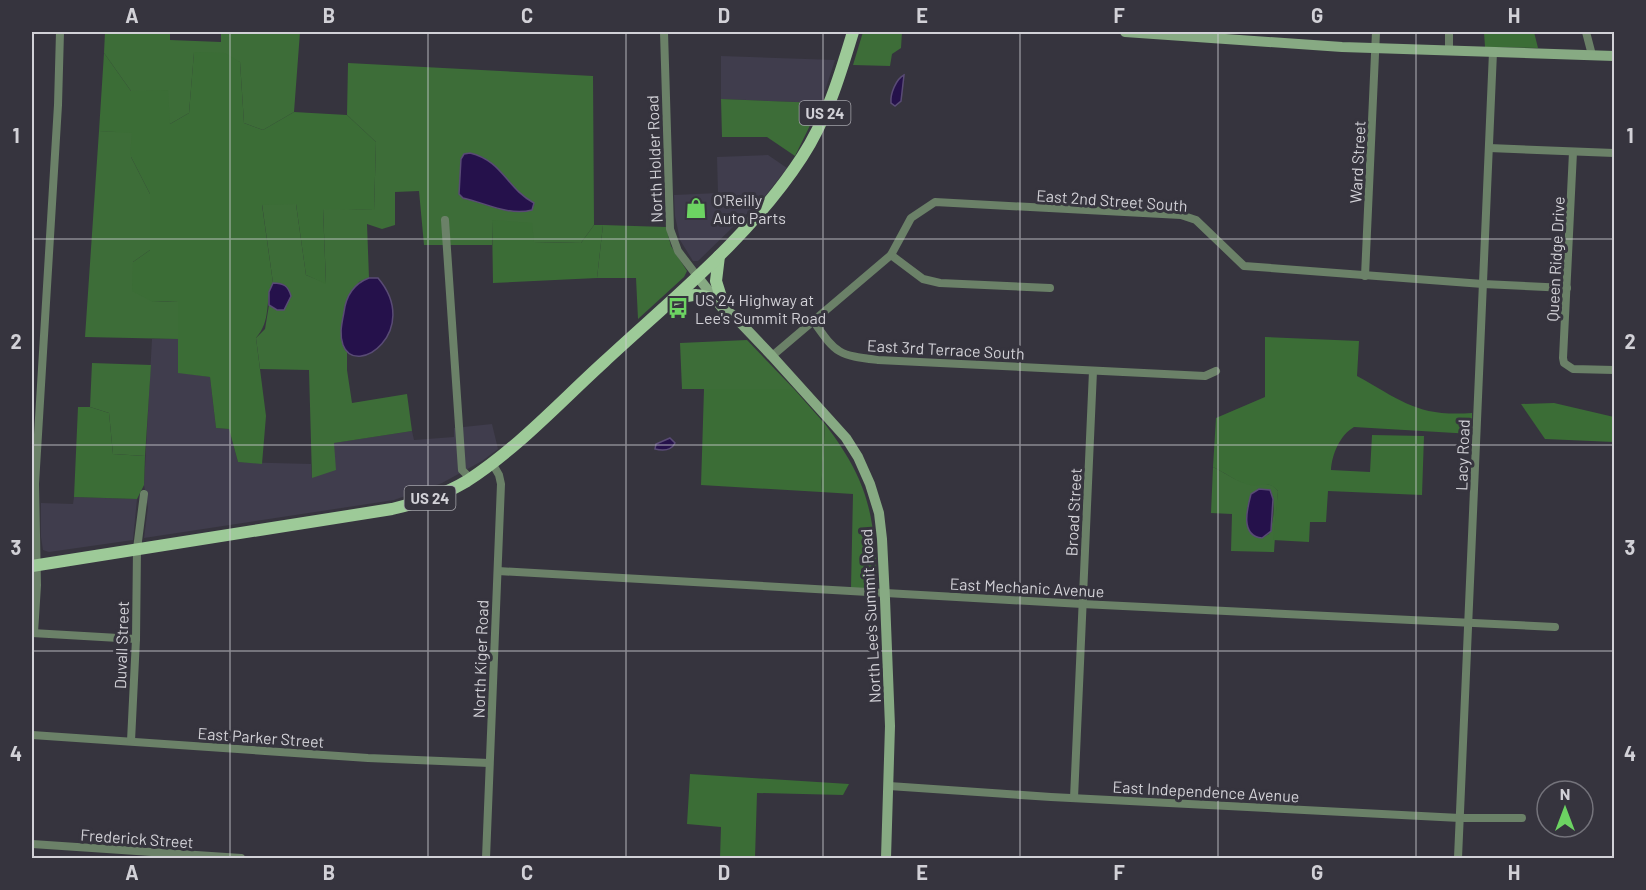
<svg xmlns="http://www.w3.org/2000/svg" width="1646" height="890" font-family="Barlow,sans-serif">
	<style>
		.built { fill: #403d4d }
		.green { fill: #3d6d38; fill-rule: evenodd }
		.forest { fill: #3b6d36 }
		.water { fill: #25114b; stroke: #594b75; stroke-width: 1.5 }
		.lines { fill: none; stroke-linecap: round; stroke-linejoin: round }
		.street { stroke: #6b8168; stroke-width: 8 }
		.secondary { stroke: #87aa83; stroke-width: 10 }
		.primary { stroke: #9dca98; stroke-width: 12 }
		.grid { fill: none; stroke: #d2d1d7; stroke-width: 1.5; stroke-opacity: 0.55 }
		.labels { text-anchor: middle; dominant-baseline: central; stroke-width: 6; stroke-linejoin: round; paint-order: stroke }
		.shield { fill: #36343e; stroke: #a3a2a9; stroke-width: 1.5 }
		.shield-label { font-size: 15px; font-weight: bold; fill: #d2d1d7 }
		.street-label { font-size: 16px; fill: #d2d1d7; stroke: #36343e }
		.poi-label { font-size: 16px; fill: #d2d1d7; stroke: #36343e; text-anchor: start }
		.neatline { fill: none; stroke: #d2d1d7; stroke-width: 2 }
		.grid-label { font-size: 20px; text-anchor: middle; font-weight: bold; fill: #d2d1d7 }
	</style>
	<rect width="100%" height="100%" fill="#36343e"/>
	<g class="built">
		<path d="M721,56L835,60L821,103L721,99Z"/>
		<path d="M768,155L787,168L766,195L698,261H693L680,240L675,216L674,195L718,193L717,157Z"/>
		<path d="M152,339H178V372L210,377L216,428L229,429L238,462L311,464L312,478L333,443L412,431L414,440L454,437V428L492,424L498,449L482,461L442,483L394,500L144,538L148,507L144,485Z"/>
		<path d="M74,497L137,499L133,540L49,552L43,550L41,537V503L73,504Z"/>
	</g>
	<g class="green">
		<path d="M105,32H170V40L221,42V32H300L294,112L263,130L244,123L240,62L194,53L189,113L170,124L131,91L104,53Z"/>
		<path d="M863,32H902L901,48L892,54L890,66L853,65Z"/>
		<path d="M348,63L593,76L594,225L581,243L534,242L492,220V245H424L419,191L395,192V225L382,229L367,224L369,278L359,282L343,316L341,333L343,345L347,352V370L352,403L407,394L412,431L334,443L336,470L312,478L309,370L260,369L256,338L265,329L269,305L277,310L291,296C287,286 284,283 273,283L262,204H296L306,275L326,283L323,208L374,210L376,142L347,115Z"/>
		<path d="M721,99L821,103L795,156L767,137H722Z"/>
		<path d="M99,131L133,132L131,157L150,194V250L133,262L153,302L178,301V339L85,337Z"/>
		<path d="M603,225L666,227L671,246L687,271L684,277L638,319L636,278H597Z"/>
		<path d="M747,340L794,389H682L680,343Z"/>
		<path d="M92,363L151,365L145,456L113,454L109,413L90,407Z"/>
		<path d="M825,424C868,481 874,512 877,582L873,588H851L853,494L821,492Z"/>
		<path d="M1213,467C1224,472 1240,484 1252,484C1264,485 1270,481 1278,491L1274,552L1231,551L1232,514L1211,513ZM1270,490C1276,502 1274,522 1269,534L1262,538Z"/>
	</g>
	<g class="forest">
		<path d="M1484,32H1534L1538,48L1485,47Z"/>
		<path d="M194,52L225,53L240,62L244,123L263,130L294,112L347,115L376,142L374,210L323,209L326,284L306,275L296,204L262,205L273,283C264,302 272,320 256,338L266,416L262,464L238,462L229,429L216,428L210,377L178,373V301L153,302L132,291L133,262L150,250V194L130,155L132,133L99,131L104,53L131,91L168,90L170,124L189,113Z"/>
		<path d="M492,220L532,223L534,242L581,243L594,225H603L597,278L493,283Z"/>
		<path d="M1265,337L1359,341L1357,376C1402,401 1418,417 1472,413V434L1354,427C1340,435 1332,454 1331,470L1370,472L1372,435L1424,436L1422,495L1328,491L1326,522H1310L1309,542L1273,540L1278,491C1269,480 1262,487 1250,485C1238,483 1224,472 1213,467L1216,418L1265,397Z"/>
		<path d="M704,389H794L825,424L821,492L701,485Z"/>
		<path d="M1554,403L1614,417V442L1545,439L1521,404Z"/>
		<path d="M78,407H90L109,413L113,454L145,456L144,485L137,499L74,497Z"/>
		<path d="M690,774L849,784L843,795L757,793L755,858H720L721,827L687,824Z"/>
	</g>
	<g class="water">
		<path d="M904,75L901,101L895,106L891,103C890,94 896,79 904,75Z"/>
		<path d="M470,153C503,161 506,188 534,203L532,210C508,216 486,203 463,198L459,194L461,159L464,154Z"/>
		<path d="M369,278H378C422,330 356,379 343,345C339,334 342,323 344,312C346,296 353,284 369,278Z"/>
		<path d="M273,283C284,283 288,286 291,296L284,310H277L269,305V292Z"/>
		<path d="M670,438L675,443C671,451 663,451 655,449L656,444Z"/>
		<path d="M1259,489L1270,490L1273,499L1271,531L1262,538C1240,536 1247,509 1251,494Z"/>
	</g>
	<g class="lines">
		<g class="street">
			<path d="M664,32L670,229L678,251L697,276"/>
			<path d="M1449,32V51"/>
			<path d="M1586,32L1592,55"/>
			<path d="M1489,148L1614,153"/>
			<path d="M1573,152L1563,358L1564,363L1573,369L1614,370"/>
			<path d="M445,220L462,470L470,478"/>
			<path d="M891,255L923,279L940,283L1050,288"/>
			<path d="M1365,276L1376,32"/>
			<path d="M814,322C837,355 839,355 878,360L1205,376L1216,371"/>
			<path d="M772,356L891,255L911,218L935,202L1181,215L1196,220L1244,266L1483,284L1567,288"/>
			<path d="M498,571L1082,604L1555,627"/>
			<path d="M32,633L136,639"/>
			<path d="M34,633L37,585L35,484L58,105L60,32"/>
			<path d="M32,735L368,758L489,763"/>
			<path d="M131,741L136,639L137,549L144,494"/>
			<path d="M889,786L1051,797L1460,818H1522"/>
			<path d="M1074,798L1093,371"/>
			<path d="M32,844L241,858"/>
			<path d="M486,858L501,484L499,475L492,463"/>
			<path d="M1458,858L1493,52"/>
		</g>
		<g class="secondary">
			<path d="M1125,32L1342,47L1614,56"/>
			<path d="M697,276L722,308L733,315L772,356L846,438L858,457L870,484L879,513L882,539L885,599L890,726L886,858"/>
		</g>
		<g class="primary">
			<path d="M719,256L716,281L721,297"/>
			<path d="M676,299C692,294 702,293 717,301"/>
			<path d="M32,566L392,509C418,503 444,495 467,481C518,448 560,402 604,362C674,297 750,237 802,157C827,119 840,75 853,32"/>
		</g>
	</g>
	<path class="grid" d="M230,32V858M428,32V858M626,32V858M823,32V858M1020,32V858M1218,32V858M1416,32V858M32,239H1614M32,445H1614M32,651H1614"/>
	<defs>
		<symbol id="shop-bare" viewBox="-9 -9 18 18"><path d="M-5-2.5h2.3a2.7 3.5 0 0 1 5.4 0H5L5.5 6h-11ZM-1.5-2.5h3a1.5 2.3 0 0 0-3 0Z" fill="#6cd362" stroke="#36343e" stroke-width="2.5" paint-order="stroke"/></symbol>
		<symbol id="bus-bare" viewBox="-9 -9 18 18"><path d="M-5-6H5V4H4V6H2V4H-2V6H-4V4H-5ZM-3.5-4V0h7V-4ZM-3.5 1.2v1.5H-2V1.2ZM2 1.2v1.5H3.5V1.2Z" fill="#6cd362" stroke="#36343e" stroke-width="2.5" paint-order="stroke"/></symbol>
	</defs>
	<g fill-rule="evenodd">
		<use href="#shop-bare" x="681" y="193" width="30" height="30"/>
		<use href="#bus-bare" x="663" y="293" width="30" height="30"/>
	</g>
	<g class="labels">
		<g class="shield">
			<rect x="799.5" y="101" width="51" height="24" rx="4.5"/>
			<rect x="404.5" y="486" width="51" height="24" rx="4.5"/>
		</g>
		<g class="shield-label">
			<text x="825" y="113">US 24</text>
			<text x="430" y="498">US 24</text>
		</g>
		<g class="street-label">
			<text transform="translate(654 159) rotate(-92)">North Holder Road</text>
			<text transform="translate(1357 162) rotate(-87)">Ward Street</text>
			<text transform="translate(1112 200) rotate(4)">East 2nd Street South</text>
			<text transform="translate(1555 259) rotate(-87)">Queen Ridge Drive</text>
			<text transform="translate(946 349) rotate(3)">East 3rd Terrace South</text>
			<text transform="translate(1462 455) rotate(-88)">Lacy Road</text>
			<text transform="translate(1073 512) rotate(-87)">Broad Street</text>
			<text transform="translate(1027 587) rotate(3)">East Mechanic Avenue</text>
			<text transform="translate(870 616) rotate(-93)">North Lee's Summit Road</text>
			<text transform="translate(121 645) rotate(-88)">Duvall Street</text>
			<text transform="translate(480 659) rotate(-88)">North Kiger Road</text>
			<text transform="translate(261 737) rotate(4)">East Parker Street</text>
			<text transform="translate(1206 791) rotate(3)">East Independence Avenue</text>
			<text transform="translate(137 838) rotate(4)">Frederick Street</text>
		</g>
		<g class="poi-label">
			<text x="713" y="199">O'Reilly<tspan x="713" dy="18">Auto Parts</tspan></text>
			<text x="695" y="299">US 24 Highway at<tspan x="695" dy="18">Lee's Summit Road</tspan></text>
		</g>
	</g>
	<rect width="1646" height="890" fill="none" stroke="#36343e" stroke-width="66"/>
	<g transform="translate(1565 809)"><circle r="28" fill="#36343e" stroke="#74737b" stroke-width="1.5"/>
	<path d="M0-4.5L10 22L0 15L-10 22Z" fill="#6cd362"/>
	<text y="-9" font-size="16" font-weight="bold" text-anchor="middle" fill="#d2d1d7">N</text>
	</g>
	<rect x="33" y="33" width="1580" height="824" class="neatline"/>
	<g class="grid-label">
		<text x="132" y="23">A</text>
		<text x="329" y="23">B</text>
		<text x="527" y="23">C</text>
		<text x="724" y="23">D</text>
		<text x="922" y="23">E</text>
		<text x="1119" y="23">F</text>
		<text x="1317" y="23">G</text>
		<text x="1514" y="23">H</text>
		<text x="16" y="143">1</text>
		<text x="1630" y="143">1</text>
		<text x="16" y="349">2</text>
		<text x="1630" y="349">2</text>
		<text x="16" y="555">3</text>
		<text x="1630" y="555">3</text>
		<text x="16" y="761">4</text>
		<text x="1630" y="761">4</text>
		<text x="132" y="880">A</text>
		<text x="329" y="880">B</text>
		<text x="527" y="880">C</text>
		<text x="724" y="880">D</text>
		<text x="922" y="880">E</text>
		<text x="1119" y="880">F</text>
		<text x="1317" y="880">G</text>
		<text x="1514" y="880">H</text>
	</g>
</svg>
